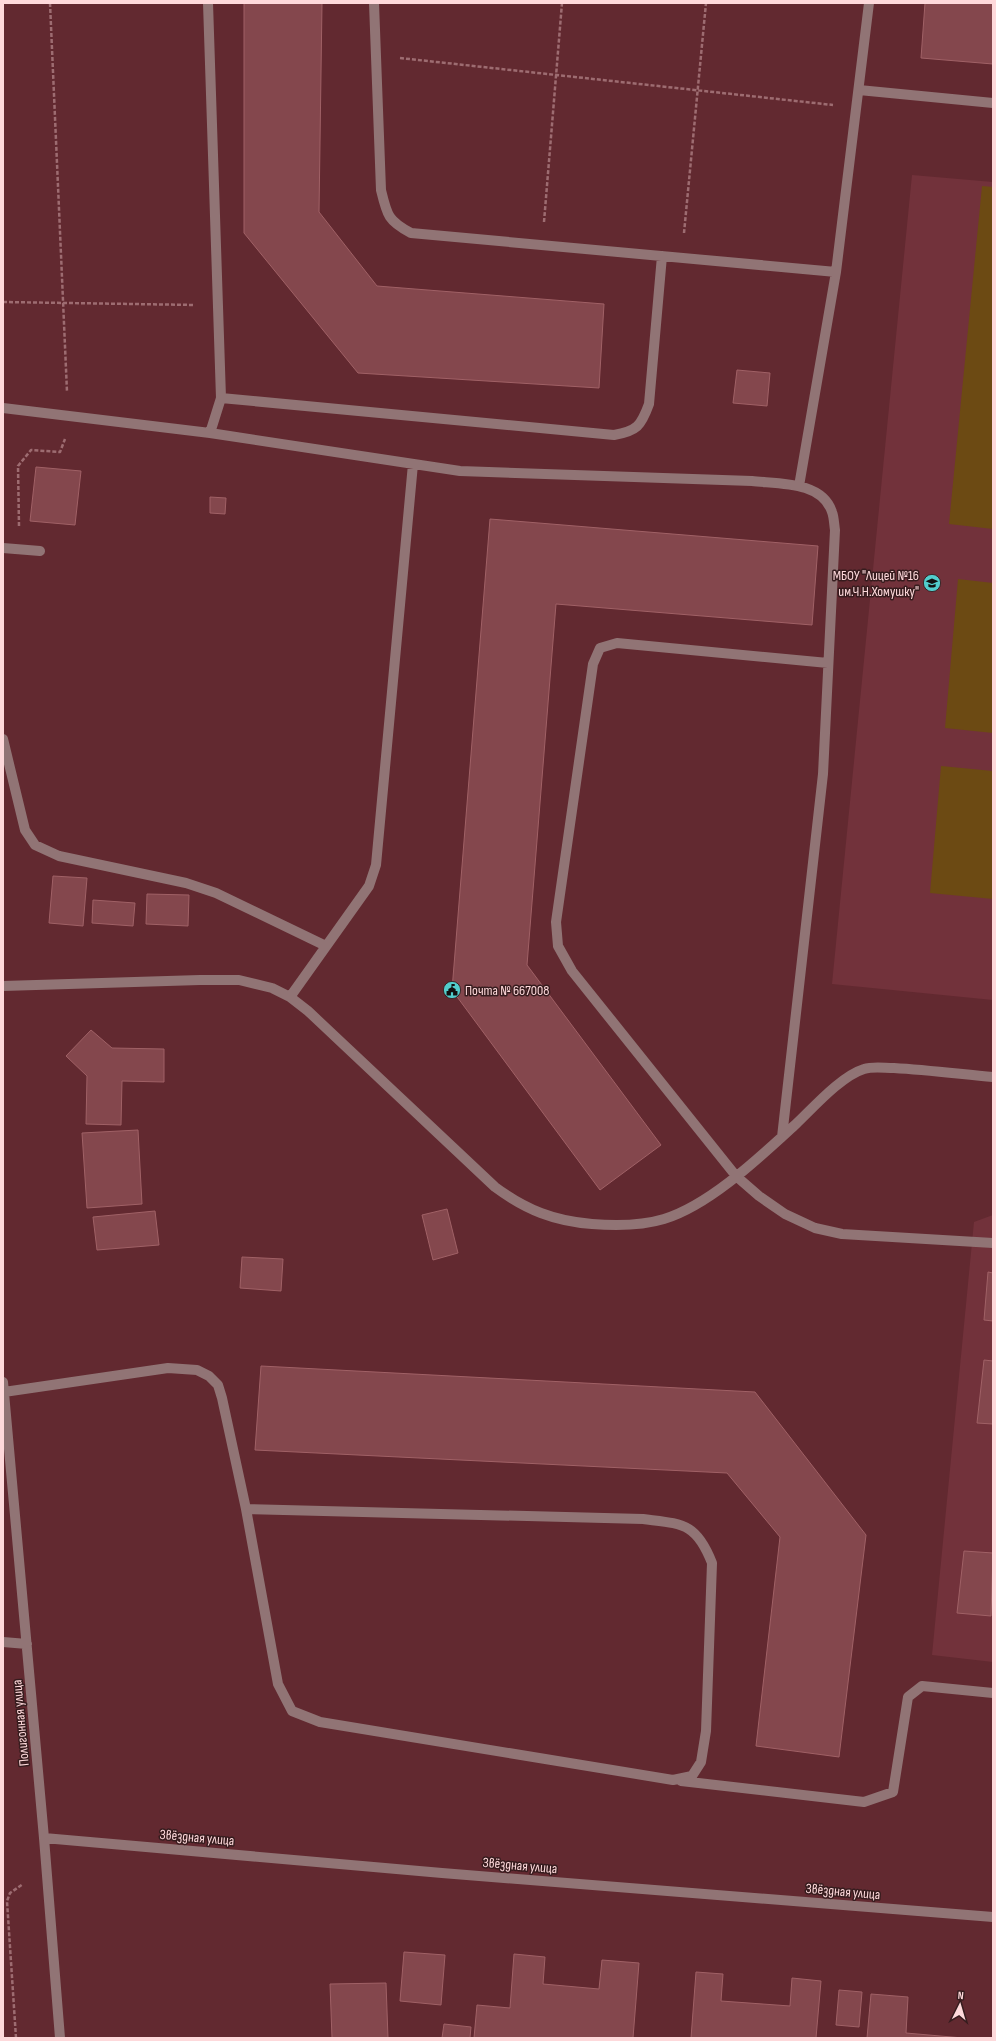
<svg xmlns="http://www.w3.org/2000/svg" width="996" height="2041" font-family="'Sofia Sans Condensed',sans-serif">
	<rect width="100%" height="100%" fill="#622930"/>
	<path fill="#72323b" d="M912,175L993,182V1000L832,984Z
		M993,1215V1662L932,1655L974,1222Z"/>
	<path fill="#6c4a13" d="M982,186L993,187V529L949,524Z
		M958,579L993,583V733L945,728Z
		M941,766L993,771V899L930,893Z"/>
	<path fill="#84474d" stroke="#a06166" d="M244,3H322L319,212L377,286L604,304L599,388L358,373L244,233Z
		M925,3H993V64L921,58Z
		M737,370L770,373L767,406L733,403Z
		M36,467L81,471L75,525L30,521Z
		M210,497L226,498L225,514L210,513Z
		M490,519L818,546L812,625L556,604L527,965L661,1145L600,1190L452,990Z
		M53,876L87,878L83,926L49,923Z
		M147,894L189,895L188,926L146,924Z
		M93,900L135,903L133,926L92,923Z
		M91,1030L112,1048L164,1049V1082L122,1081L121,1125L86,1124L87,1076L66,1056Z
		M138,1130L142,1204L87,1208L82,1133Z
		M447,1209L458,1253L433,1260L422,1215Z
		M155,1211L159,1245L97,1250L93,1217Z
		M242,1257L283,1259L281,1291L240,1288Z
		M988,1272L993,1273V1321L984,1320Z
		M984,1360L993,1361V1424L977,1423Z
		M261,1366L755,1392L866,1535L839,1757L756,1746L780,1537L727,1473L255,1450Z
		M964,1551L993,1553L991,1616L957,1613Z
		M404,1952L445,1955L441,2005L400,2001Z
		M514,1954L545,1957L543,1984L599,1989L602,1960L639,1963L633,2038H474L477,2005L510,2008Z
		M696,1972L723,1974L721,2001L790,2006L792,1978L821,1981L816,2038H691Z
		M386,1983L388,2038H332L330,1984Z
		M839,1990L862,1992L859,2027L836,2025Z
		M871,1994L908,1997L906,2033L963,2038H867Z
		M444,2024L471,2027L470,2038H442Z"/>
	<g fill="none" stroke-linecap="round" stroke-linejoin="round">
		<path stroke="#9d6c71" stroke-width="2.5" stroke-dasharray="4 2" stroke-linecap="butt" d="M50,3L67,392
			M400,58L833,105
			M544,222L562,3
			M684,233L706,3
			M3,302L195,305
			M19,526L18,466L31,450L60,452L65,439
			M16,2038L7,1901L10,1893L23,1884"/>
		<path stroke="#917475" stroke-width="10" d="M208,3L221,398L210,433
			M374,3L381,190C387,215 388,221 411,233L836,272L799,486
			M859,90L993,103
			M836,272L869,3
			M221,398L614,435C637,431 641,426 649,404L662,256
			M3,408L210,433L460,471L752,481C778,484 822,481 832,512C834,517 834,524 835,530L823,774L782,1137
			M3,548L40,551
			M828,663L617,643L600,648L593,664L556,922L558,946L572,971L736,1176L759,1196L785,1214L815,1228L842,1234L993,1243
			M3,739L25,830L35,845L59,856L186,883L216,893L326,946
			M3,986L200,980H239L272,988L290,997L308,1011L495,1187C526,1210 554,1221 592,1224C617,1226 641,1226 664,1219C710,1205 761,1156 796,1124C813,1108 841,1076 864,1069C873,1066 884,1068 894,1068C927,1070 960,1074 993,1077
			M290,997L369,886L376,865L413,464
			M3,1382L44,1838L60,2038
			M4,1392L168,1368L197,1370L209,1376L218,1385L222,1398L246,1509L278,1684L292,1711L320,1722L673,1780L692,1776L701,1762L706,1731L712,1563C696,1522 682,1524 643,1519L246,1509
			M3,1642L27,1644
			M681,1781L864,1802L893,1792L908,1697L922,1686L993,1693
			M44,1838L442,1873L993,1917"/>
	</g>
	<defs>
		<symbol id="school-disc" viewBox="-11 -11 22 22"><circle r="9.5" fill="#52cdcc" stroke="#361c1e"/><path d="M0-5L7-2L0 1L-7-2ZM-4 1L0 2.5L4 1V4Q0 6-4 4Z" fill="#111"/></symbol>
		<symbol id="civic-disc" viewBox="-11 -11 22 22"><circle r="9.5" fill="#52cdcc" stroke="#361c1e"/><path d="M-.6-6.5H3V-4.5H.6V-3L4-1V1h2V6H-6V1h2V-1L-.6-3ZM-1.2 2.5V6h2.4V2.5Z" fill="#111"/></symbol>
	</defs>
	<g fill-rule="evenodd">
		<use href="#school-disc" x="922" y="573" width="20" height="20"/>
		<use href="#civic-disc" x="442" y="980" width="20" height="20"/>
	</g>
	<g text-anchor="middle" stroke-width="3" stroke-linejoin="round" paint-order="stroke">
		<g font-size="14" fill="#fed9db" stroke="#361c1e" text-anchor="end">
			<text x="919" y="580">МБОУ "Лицей №16<tspan x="919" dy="16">им.Ч.Н.Хомушку"</tspan></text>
			<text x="465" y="995" text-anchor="start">Почта № 667008</text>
		</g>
		<g font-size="14" fill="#fed9db" stroke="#361c1e">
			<text transform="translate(20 1723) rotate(-95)" y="5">Полигонная улица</text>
			<text transform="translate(197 1837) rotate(5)" y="5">Звёздная улица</text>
			<text transform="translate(520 1865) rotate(5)" y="5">Звёздная улица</text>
			<text transform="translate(843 1891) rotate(5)" y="5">Звёздная улица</text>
		</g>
	</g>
	<rect width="996" height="2041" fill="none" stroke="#fed9db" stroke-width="8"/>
	<g transform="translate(960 2005) rotate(5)" stroke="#361c1e" stroke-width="3" paint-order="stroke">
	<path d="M0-3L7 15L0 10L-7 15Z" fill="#fed9db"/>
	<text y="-6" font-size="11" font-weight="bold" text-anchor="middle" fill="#fed9db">N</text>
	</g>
</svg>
